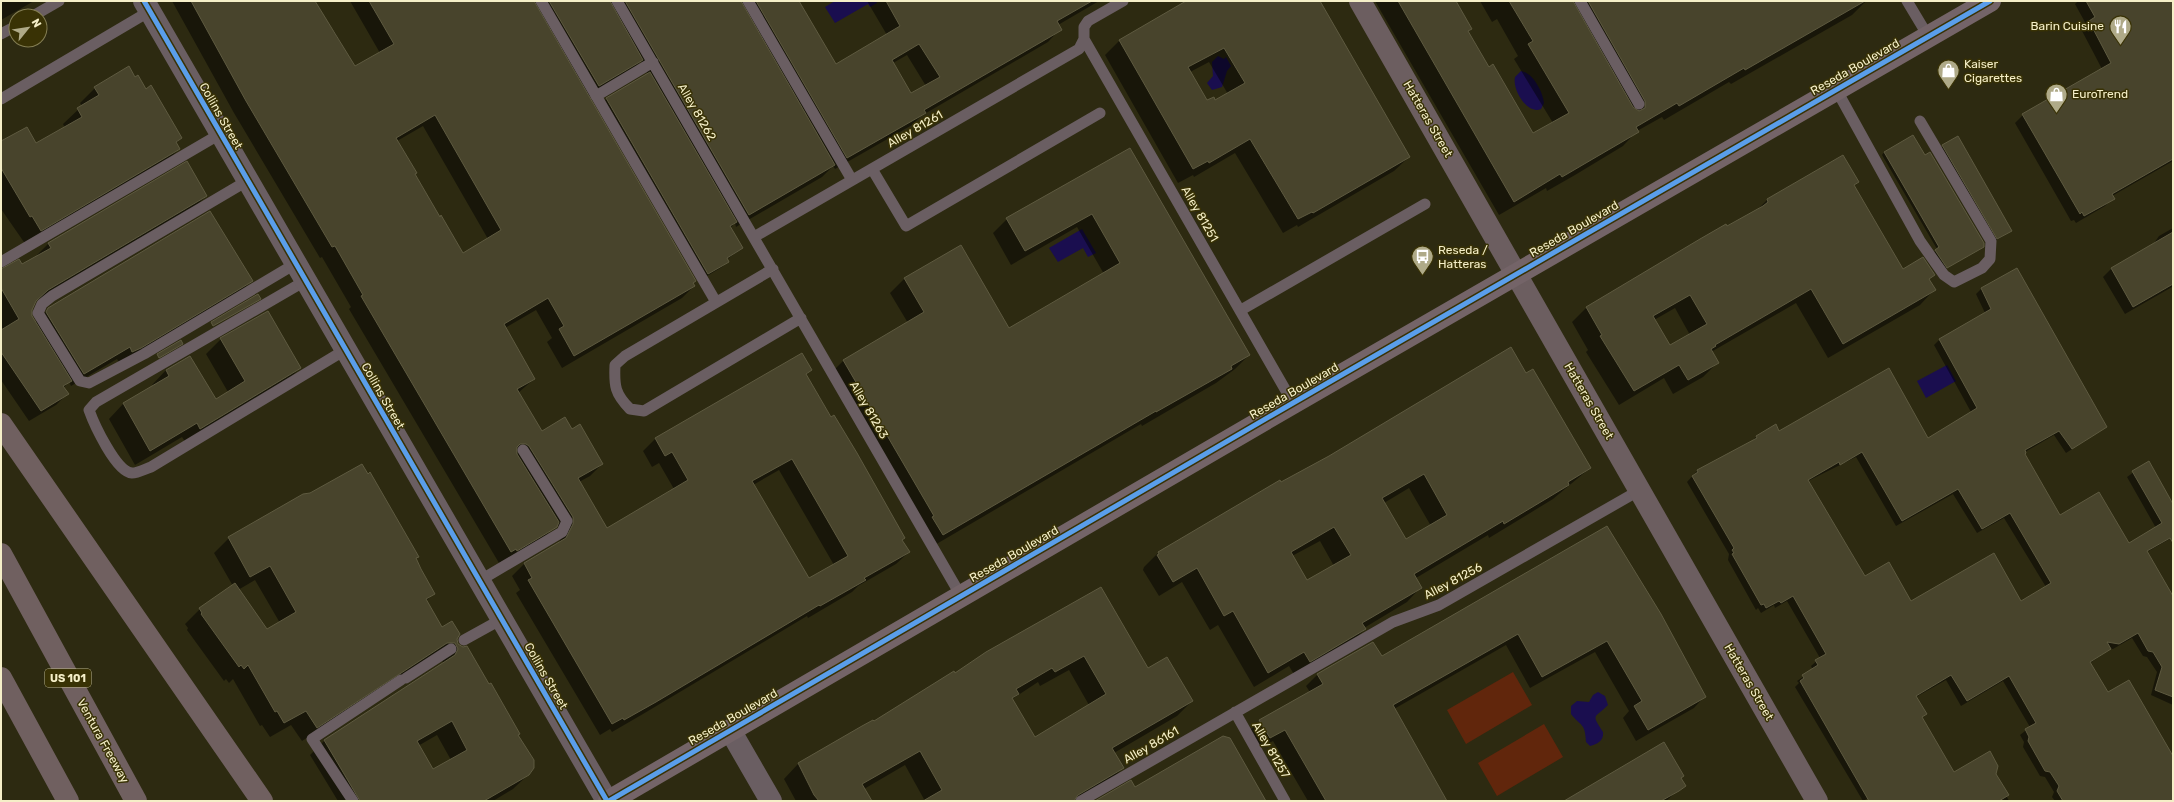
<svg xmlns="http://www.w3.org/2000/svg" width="2174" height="802" font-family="Rubik,sans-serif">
	<rect width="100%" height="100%" fill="#2d2a11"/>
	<path fill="#61260c" d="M1513,672L1532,705L1466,744L1447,710Z
		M1544,724L1563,757L1497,796L1478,763Z"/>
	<path fill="#1a0e4f" d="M835,1H876L877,3L870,7L868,4L835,23L825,7Z
		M1218,56L1224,59L1226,57L1231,66L1227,71L1222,87L1212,90L1207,83L1213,76L1212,62Z
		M1521,71C1533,73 1543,92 1544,103L1541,109C1527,115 1512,89 1515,77Z
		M1082,229L1096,253L1088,257L1083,248L1058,262L1049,248Z
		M1947,365L1956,381L1926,398L1917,381Z
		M1598,692L1605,696L1608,705C1594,719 1591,713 1603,732C1604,740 1598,744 1590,746L1586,742C1585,722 1581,727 1571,714V706L1577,701L1589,702L1593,695Z"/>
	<path fill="#0007" fill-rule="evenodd" d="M1,1H34L1,20Z
		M172,1H314L332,32L334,31L355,67L380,53L350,1H798L835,65L887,35L867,1H1099L1058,25L1060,29L1048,42L921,116L912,125L835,169L833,166L822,177L736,227L735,223L730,228L742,248L726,260L728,262L722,267L702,279L601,104L606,99L648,74L641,61L630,72L588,97L694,286L682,298L562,368L547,342L552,338L536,310L505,328L534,379L518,393L541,432L571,430L602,464L590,476L579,482L607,529L674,489L659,463L652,467L643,451L655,439L802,354L811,370L806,375L904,538L902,541L909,552L896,564L858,586L852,592L808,618L807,616L643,714L612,732L610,729L600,735L516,593L520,590L512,576L524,564L558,544L562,537L561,530L557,523L543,539L499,563L349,309L351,307L322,257L320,258L234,113ZM907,55L926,86L911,95L893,63ZM423,126L488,239L463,254L439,218L397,141ZM779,470L834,565L808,580L753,485Z
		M1188,1H1319L1409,157L1394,171L1298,227L1297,225L1283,233L1235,153L1194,177L1193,175L1178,183L1105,55L1119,41ZM1209,62L1228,94L1215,101H1207L1190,72Z
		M1375,1H1455L1471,28L1468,32L1489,68L1533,134L1553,123L1514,59L1518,56L1497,19L1492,22L1480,1H1866L1852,15L1731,84L1729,82L1664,120L1662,117L1637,131L1623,146L1575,175L1547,191L1546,188L1499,215Z
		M2078,1H2173V161L2112,196L2113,198L2105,206L2076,223L2074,220L2071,221L2015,123L2023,115L2102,69L2081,29L2086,24L2075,4Z
		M129,68L181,138L176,143L179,149L164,164L26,245L1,209V142L36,145L65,128L63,124L82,106L80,103L95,88Z
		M1943,146L2008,233L1995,241L1941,148Z
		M1129,149L1249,355L1235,369L1216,383L1142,426L1141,424L928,549L829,375L843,361L908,323L890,293L905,278L1009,329L1104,274L1077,227L1011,265L993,233L1007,219Z
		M1884,152L1980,249L1945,269L1933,253L1937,249L1882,155Z
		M1843,156L1857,182L1854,186L1902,270L1934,275L1928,280L1934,290L1920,305L1828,358L1796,303L1711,352L1718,362L1703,377L1673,394L1664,378L1619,405L1586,352L1588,350L1572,322L1586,308L1700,240L1757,210L1767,200ZM1675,308L1690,335L1670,347L1654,320Z
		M187,163L206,196L195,207L36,301L30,310L31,317L35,323L48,309L252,281L239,293L120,364L117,359L71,386L69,382L63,388L67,394L56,405L29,421L1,380V270L22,265L38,256L37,255L48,244Z
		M2173,228V289L2172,287L2125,314L2103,277L2111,269L2152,246L2159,236Z
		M2016,269L2106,427L2066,453L2054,435L2025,452L2024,454L2060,517L2128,544L2156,528L2127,477L2148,462L2173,506V537L2147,552L2173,598V705L2151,695L2157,672L2147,657L2143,656L2132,638L2113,649H2110L2090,663L2108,693L2173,758V801H2055L2052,797L2054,792L2045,777L2040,776L2023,747L2024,742L2020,735L2030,727L2003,681L1961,706L1946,680L1916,697L1925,714L1921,718L1954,773L1995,774L2009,801H1887L1890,786L1863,801L1795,687L1799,683L1797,681L1813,670L1811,666L1820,658L1787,601L1775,608L1774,605L1761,613L1758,608L1756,610L1728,560L1729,554L1687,482L1697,471L1751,442L1756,437L1779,432L1928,439L1971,412L1934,345L1939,340L1985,313L1976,294L1981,289ZM1856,457L1896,526L1953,494L1977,533L2004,518L2046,587L2021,602H1911L1864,577L1808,481Z
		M221,339L300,368L285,383L186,443L182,437L135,465L109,419L123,404L153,387L152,385L166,370L215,400L228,392L206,354Z
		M1526,374L1590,468L1553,499L1489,538L1488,535L1416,578L1421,587L1407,602L1364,628L1365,629L1350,644L1295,676L1289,666L1254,687L1218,625L1210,630L1182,582L1159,596L1143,570L1144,567L1159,552L1281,484ZM1409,488L1431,526L1406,540L1384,503ZM1320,541L1334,566L1307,581L1292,556Z
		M1606,527L1705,696L1694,708L1636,741L1623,718L1629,711L1595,652L1530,688L1506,645L1394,709L1447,801H1308L1273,741L1258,749L1248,732L1260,721L1310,692L1306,686L1317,675L1381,658Z
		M229,538L417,557L415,559L434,593L426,601L442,628L456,639L457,644L517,735L529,774L513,789L493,801H338L310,755L324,741L443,663L442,659L432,657L302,741L291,725L270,737L262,725L260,726L233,679L229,683L226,679L224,681L187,630L188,628L185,624L200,609L233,586L214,553ZM255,580L280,623L267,631L238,590ZM437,735L451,760L433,771L418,746Z
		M1101,588L1148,669L1192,701L1177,716L1114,753L1123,768L1108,783L1076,801H925L905,765L864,789L871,801H796L784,779L798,764L862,727L874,723ZM1069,670L1089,705L1034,738L1012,699L1038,682L1040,686Z
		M1664,743L1684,785L1666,801H1564Z"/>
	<path fill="#48442c" stroke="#5e5a40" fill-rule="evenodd" d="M191,1H315L355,66L394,44L369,1H534L696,281L693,283L695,286L574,356L559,329L564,326L548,298L504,324L535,379L517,389L542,431L565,417L572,429L580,424L603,464L578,478L607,528L688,480L672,452L665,456L655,438L802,353L812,370L806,374L831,417L834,415L857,453L905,538L902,540L910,552L864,578L866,580L820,606L819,605L656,702L624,720L623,718L612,724L528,580L532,578L524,563L566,538L573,524V517L529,446L526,444H520L517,447V454L559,522L557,527L517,551L516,549L511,552L361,296L363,295L335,246L332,247L246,101ZM435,115L501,230L463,253L441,215L440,217L415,174L417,173L396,138ZM792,459L848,556L809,578L752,481Z
		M549,1H610L643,60L599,86Z
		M625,1H741L835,165L749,215Z
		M756,1H799L836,64L900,26L886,1H1092L1057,21L1062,30L924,110L926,113L847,158ZM919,44L940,77L911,93L892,60Z
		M1186,1H1320L1410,157L1313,213L1312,212L1298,219L1250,139L1209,163L1208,161L1193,169L1119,40ZM1224,48L1245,83L1215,100L1214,97L1207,100L1188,67Z
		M1398,1H1456L1472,29L1468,31L1489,67L1493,64L1533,133L1569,113L1528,44L1533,41L1509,1H1573L1633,107L1639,111L1645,108V101L1588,1H1865L1745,70L1744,68L1679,106L1677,103L1636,127L1639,132L1591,160L1562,177L1560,174L1514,202Z
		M2086,1H2173V159L2112,194L2115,199L2084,216L2082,212L2080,214L2022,114L2111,63L2089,21L2095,17Z
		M129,66L135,77L138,75L146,89L151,85L182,138L176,142L180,149L41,231L32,216L30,217L1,168V141L27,127L36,143L82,117L77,108L99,95L94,87Z
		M650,72L737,222L730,226L743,248L727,258L729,262L708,274L606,98Z
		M1913,135L1925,155L1930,152L1984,243V247L1947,268L1935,250L1939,247L1884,152Z
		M1958,136L2012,231L1997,239L1942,145Z
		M1130,148L1250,355L1231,366L1232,369L1156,412V411L943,535L932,517L934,516L843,360L924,312L904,278L961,245L1009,328L1120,263L1092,214L1025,251L1006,218Z
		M1843,155L1859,182L1854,185L1903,269L1923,257L1935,275L1929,279L1936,290L1843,344L1811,289L1715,345L1716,346L1711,349L1719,363L1688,380L1679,365L1634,391L1600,336L1602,335L1586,307L1700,239L1726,224L1727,226L1763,206L1768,202L1767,199ZM1690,295L1707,324L1670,345L1653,316Z
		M187,161L207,196L48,290L36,301L32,310V316L72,381L63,386L69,394L41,411L1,352V330L19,319L1,288V269L19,259L22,264L51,248L48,243Z
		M210,211L253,281L141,348L132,352L130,347L84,374L46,312L48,308Z
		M2173,232V284L2133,307L2111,268Z
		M2017,268L2107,427L2072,449L2059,431L2025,450L2026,453L2025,454L2060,515L2099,492L2129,543L2162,523L2132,471L2149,461L2173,504V543L2170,538L2147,551L2173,596V697L2155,690L2162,667L2153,652L2148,651L2138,633L2119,644L2107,642L2111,649L2090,662L2108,692L2129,680L2173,756V801H2063L2057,791L2059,786L2050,772L2045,771L2028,741L2029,737L2025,729L2036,723L2009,676L1967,701L1951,675L1916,696L1927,714L1922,717L1954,772L1990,751L1998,766L1996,774L2009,795L1999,801H1869L1800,681L1804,678L1802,675L1818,665L1815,660L1826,654L1793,596L1781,603L1779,601L1766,608L1764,604L1761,605L1732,554L1734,553L1732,550L1734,548L1692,476L1698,472L1697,470L1757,438L1756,436L1776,424L1779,431L1889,368L1928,438L1977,408L1939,339L1991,309L1981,288ZM1862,452L1902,521L1958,489L1982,529L2010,513L2051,583L2021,601L1994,553L1911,601L1889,562L1865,576L1808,480L1839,462L1840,465Z
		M258,294L261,299L213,326L211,322Z
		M268,311L301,368L200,429L197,423L150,451L123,403L169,376L166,370L190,356L216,399L245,381L220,338Z
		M181,340L183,344L159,358L157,354Z
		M1511,347L1526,373L1533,369L1591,468L1568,482L1569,485L1504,524L1503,521L1414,574L1422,588L1362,623L1366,629L1310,662L1304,652L1268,673L1233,611L1224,616L1197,568L1173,582L1157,555L1159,554L1158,552L1280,480L1281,482L1329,456ZM1424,474L1447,515L1406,539L1382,498ZM1334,527L1351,555L1307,580L1291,552Z
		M362,464L368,474L370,472L419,557L416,558L421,569L435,594L426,599L442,627L452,621L460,634L457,639L458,644L463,647L467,646L489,684L491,683L520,734L518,735L534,760V768L529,775L484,801H360L324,740L455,655L458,649L455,643H447L317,728L306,711L284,723L277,711L275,712L248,665L244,669L241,665L239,667L201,614L202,613L199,608L235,583L267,629L296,612L270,566L250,577L228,537L303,494L310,493ZM452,721L467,750L433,769L417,741Z
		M1607,526L1661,614L1706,697L1648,730L1634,706L1642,701L1607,641L1542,677L1518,634L1393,705L1447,801H1326L1285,730L1270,738L1259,720L1323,684L1317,674L1373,642L1382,656Z
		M1101,587L1148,668L1167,657L1193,701L1112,748L1124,768L1078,795L1074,801H923L942,790L920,751L862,784L872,801H819L814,795L798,763L862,726L873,720L874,721L954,671L955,673L986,652ZM1084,656L1106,694L1035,737L1012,698L1019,694L1016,689L1052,668L1055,672Z
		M1223,736L1230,738L1266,801H1095L1131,780L1135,787Z
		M1664,742L1684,776L1681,778L1686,786L1679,791L1661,801H1564Z"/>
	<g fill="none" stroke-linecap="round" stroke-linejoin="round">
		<path stroke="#6a5e62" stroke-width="11" d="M541,1L716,302
			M617,1L961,596
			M748,1L852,180
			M1123,1L1088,21L1084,27V39L1293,403
			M1580,1L1639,104
			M1907,1L1928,36
			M33,16L59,1
			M1,34L16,26
			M1836,89L1920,241L1944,275L1954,282L1982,268L1990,259L1991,241L1920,121
			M596,96L653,62
			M1,99L150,11
			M872,169L906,226L1100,113
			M247,181L52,296L42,304L38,313L80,381L89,383L144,354L295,264
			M754,237L1079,49L1084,39
			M1,262L220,134
			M773,269L625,356L615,365C614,386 615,394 630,409L644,411L801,318
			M305,281L96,402L89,410C94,424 116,472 132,473C138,473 145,469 151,467L345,350
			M1241,310L1425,204
			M479,581L562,532L567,521L523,450
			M464,640L502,619
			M406,678L451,649
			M1235,712L1285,801
			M353,801L312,739L401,680
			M1081,801L1393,622L1439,605L1640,490"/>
		<path stroke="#6a5e62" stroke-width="22" d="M144,1L607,801
			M730,730L771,801"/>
		<path stroke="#6c5e60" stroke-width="22" d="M1360,1L1817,801"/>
		<path stroke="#746468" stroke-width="22" d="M609,801L1293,403L1990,1"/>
		<path stroke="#706060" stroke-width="22" d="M1,424L262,801
			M1,554L136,801
			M1,678L68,801"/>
		<defs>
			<path id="cycleway" d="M144,1L607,801
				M609,801L1293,403L1990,1"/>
		</defs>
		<use href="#cycleway" stroke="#393205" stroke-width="8"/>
		<use href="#cycleway" stroke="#5a9eea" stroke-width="5"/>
	</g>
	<defs>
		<symbol id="restaurant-pin" viewBox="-11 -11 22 30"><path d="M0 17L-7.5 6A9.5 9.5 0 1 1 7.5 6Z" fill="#afaa88" stroke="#393205"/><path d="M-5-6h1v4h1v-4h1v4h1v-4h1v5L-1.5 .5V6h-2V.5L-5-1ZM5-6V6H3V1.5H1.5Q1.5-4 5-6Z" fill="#fff"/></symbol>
		<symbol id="shop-pin" viewBox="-11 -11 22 30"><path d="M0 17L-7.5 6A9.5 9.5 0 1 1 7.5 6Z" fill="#afaa88" stroke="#393205"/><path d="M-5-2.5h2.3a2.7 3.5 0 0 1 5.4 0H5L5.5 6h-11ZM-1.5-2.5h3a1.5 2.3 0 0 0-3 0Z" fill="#fff"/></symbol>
		<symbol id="bus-pin" viewBox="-11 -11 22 30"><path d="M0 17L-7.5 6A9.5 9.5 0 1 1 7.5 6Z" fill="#afaa88" stroke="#393205"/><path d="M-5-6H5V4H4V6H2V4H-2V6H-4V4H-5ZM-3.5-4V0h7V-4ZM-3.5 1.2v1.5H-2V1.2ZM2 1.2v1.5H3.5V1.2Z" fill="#fff"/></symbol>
	</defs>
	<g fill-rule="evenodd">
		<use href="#restaurant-pin" x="2108" y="14" width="25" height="34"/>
		<use href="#shop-pin" x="1936" y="58" width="25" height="34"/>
		<use href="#shop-pin" x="2044" y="82" width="25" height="34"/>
		<use href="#bus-pin" x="1410" y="244" width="25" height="34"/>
	</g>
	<g text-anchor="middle" stroke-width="3" stroke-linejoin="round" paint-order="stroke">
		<rect fill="#393205" stroke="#bdb68e" stroke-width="1" x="45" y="669" width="46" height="18" rx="3"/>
		<g font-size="11" font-weight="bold" fill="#f5efc8">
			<text x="68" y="682">US 101</text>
		</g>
		<g font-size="12" fill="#f5efc8" stroke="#393205" text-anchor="start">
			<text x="2104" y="30" text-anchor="end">Barin Cuisine</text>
			<text x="1964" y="68">Kaiser<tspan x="1964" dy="14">Cigarettes</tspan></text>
			<text x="2072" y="98">EuroTrend</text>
			<text x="1438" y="254">Reseda /<tspan x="1438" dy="14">Hatteras</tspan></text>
		</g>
		<g font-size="12" fill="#f5efc8" stroke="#393205">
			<text transform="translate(1855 67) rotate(-30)" y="4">Reseda Boulevard</text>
			<text transform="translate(697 112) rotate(60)" y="4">Alley 81262</text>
			<text transform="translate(221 116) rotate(60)" y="4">Collins Street</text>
			<text transform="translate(1428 119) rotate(60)" y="4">Hatteras Street</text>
			<text transform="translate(915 129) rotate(-30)" y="4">Alley 81261</text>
			<text transform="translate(1200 214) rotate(60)" y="4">Alley 81251</text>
			<text transform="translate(1574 229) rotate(-30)" y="4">Reseda Boulevard</text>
			<text transform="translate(1294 391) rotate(-30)" y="4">Reseda Boulevard</text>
			<text transform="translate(383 396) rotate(60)" y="4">Collins Street</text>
			<text transform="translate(1589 401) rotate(60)" y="4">Hatteras Street</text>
			<text transform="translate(869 410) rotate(60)" y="4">Alley 81263</text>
			<text transform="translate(1014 554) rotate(-30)" y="4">Reseda Boulevard</text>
			<text transform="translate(1453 581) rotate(-28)" y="4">Alley 81256</text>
			<text transform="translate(546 676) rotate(60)" y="4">Collins Street</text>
			<text transform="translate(1749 682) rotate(60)" y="4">Hatteras Street</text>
			<text transform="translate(733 717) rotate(-30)" y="4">Reseda Boulevard</text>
			<text transform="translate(103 741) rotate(61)" y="4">Ventura Freeway</text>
			<text transform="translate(1151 745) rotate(-30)" y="4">Alley 86161</text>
			<text transform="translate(1271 750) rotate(60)" y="4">Alley 81257</text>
		</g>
	</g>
	<rect width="2174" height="802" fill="none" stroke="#f5efc8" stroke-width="4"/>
	<g transform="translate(28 28) rotate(60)"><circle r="19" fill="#393205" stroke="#847e53"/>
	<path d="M0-3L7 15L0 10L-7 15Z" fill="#afaa88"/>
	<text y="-6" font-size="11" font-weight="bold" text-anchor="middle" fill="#f5efc8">N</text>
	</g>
</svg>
